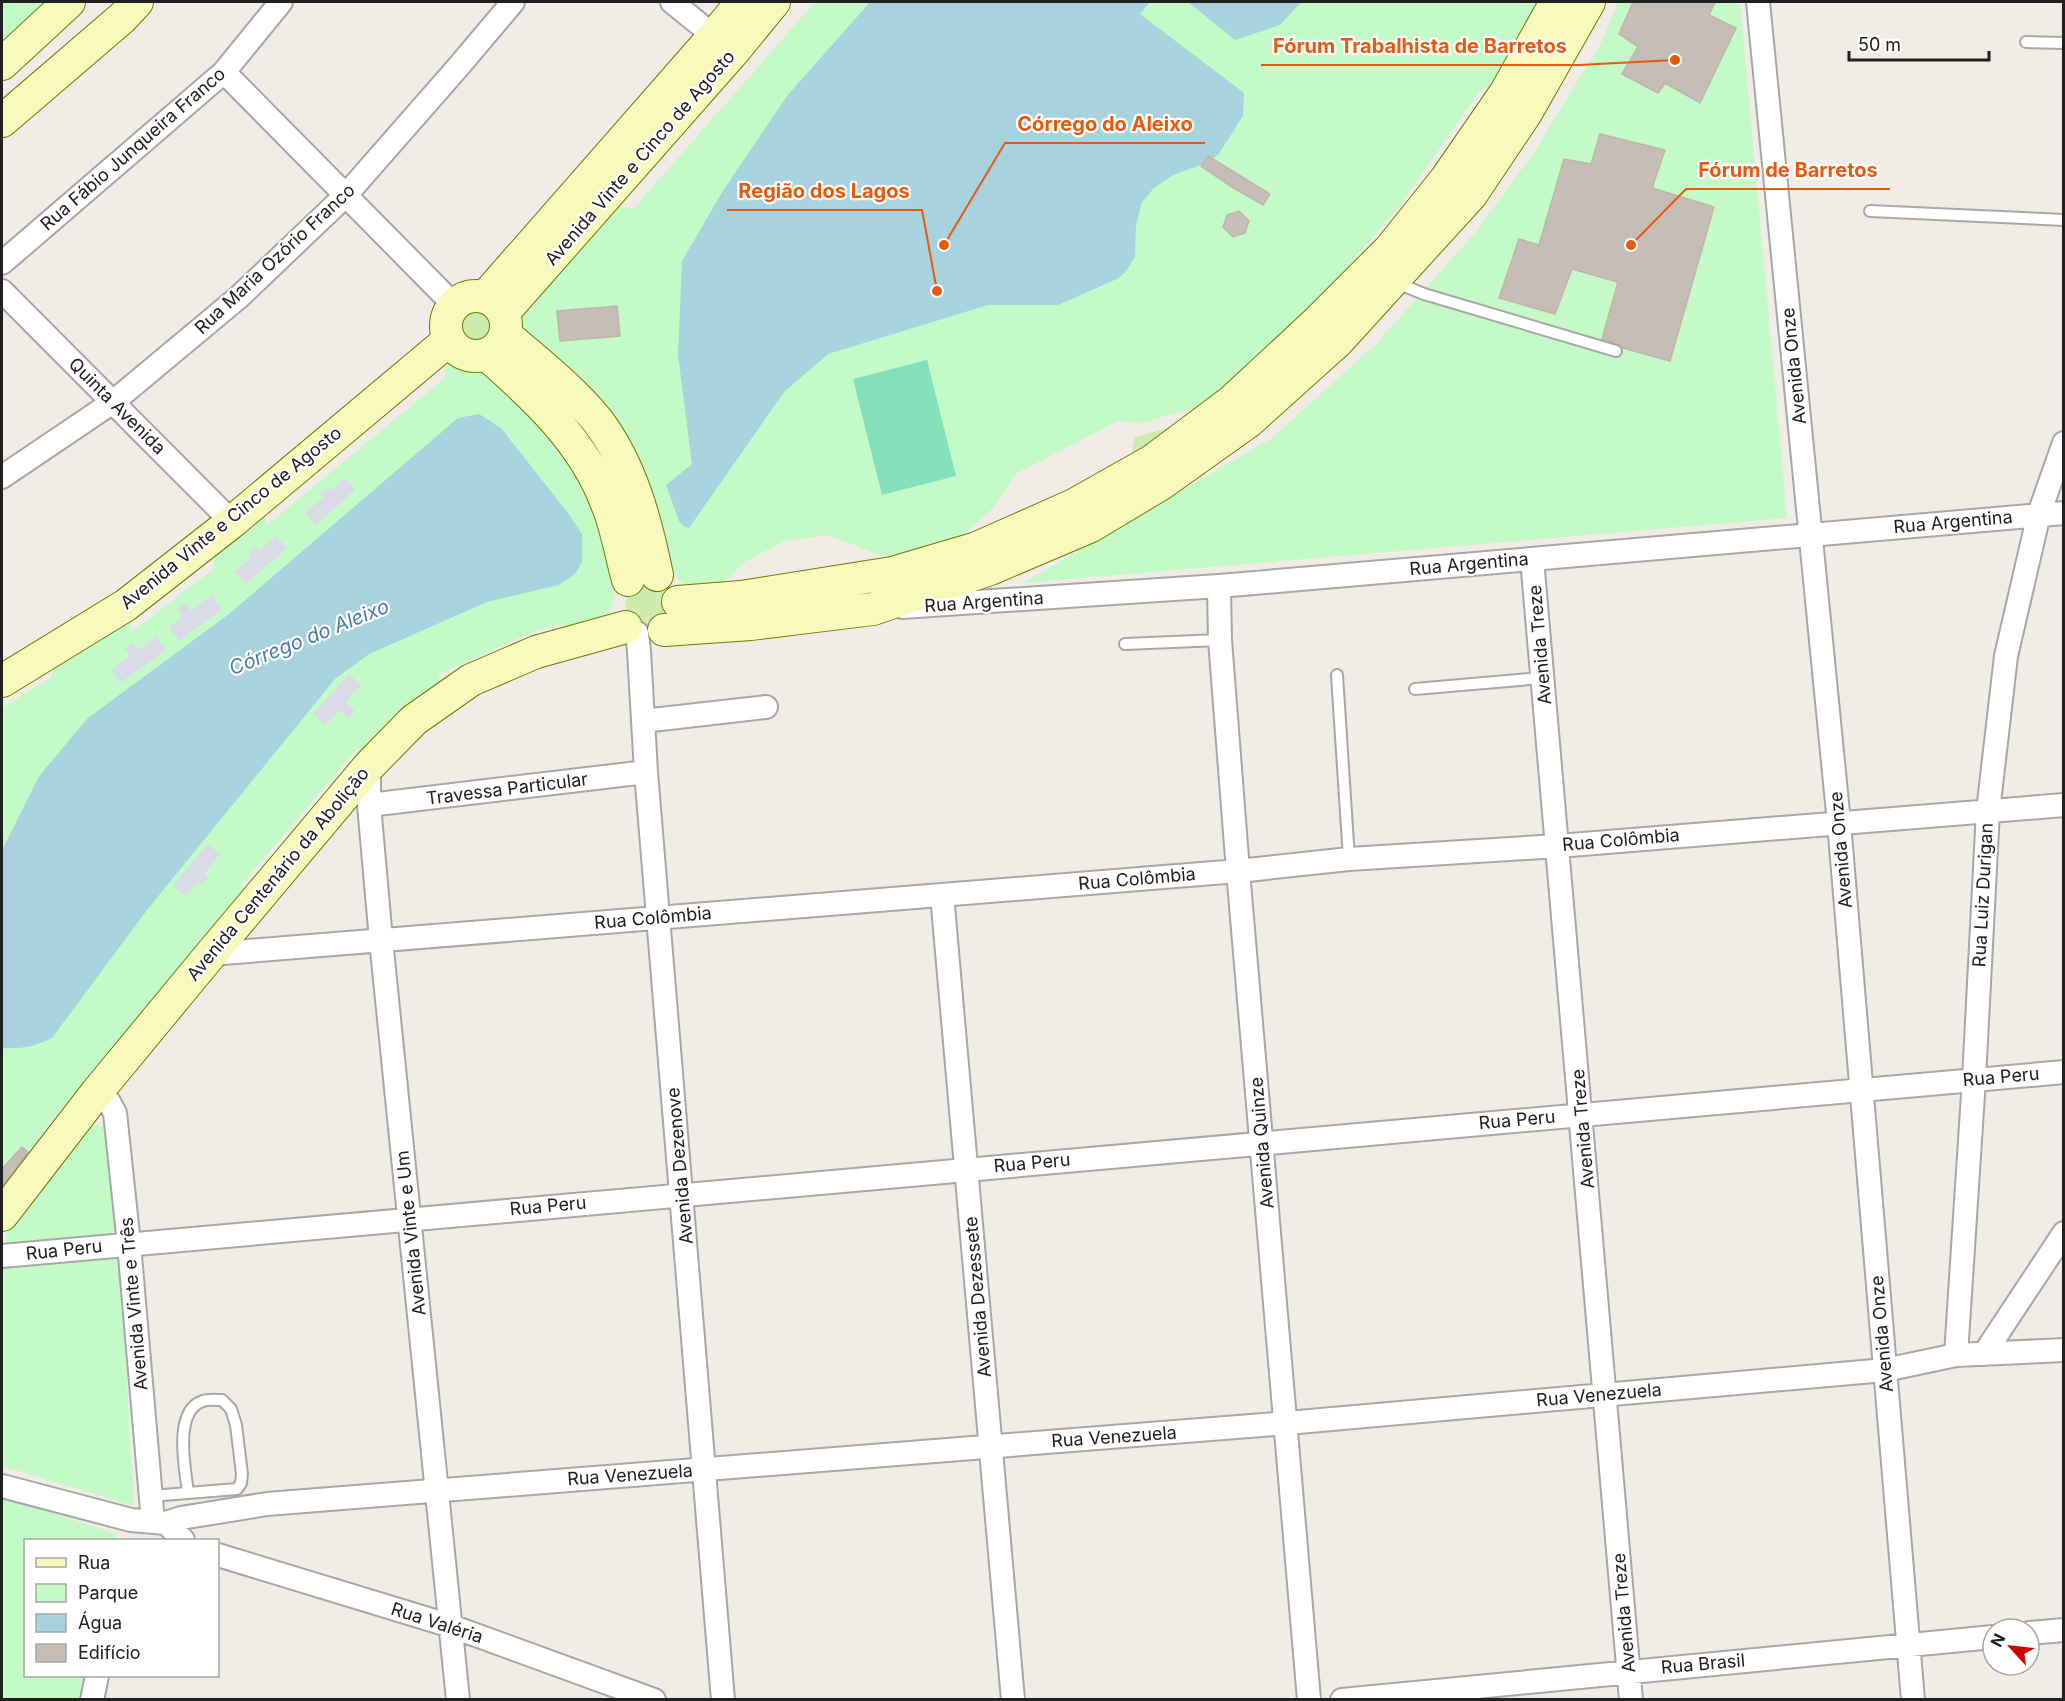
<svg xmlns="http://www.w3.org/2000/svg" width="2065" height="1701" font-family="Inter,sans-serif">
	<rect width="100%" height="100%" fill="#f1ede6"/>
	<path fill="#ccebac" d="M471,303L486,305L498,330L489,343L475,347L461,340L455,327L459,312Z
		M1186,423L1130,460L1135,437Z
		M626 604a22 22 0 1 1 44 0a22 22 0 1 1-44 0Z"/>
	<path fill="#c4fac8" d="M2,2H54L2,49Z
		M815,2H1546L1499,83L1480,90L1402,203L1335,281L1328,302L1212,403L1137,424L1120,420L1015,474L992,509L970,529L940,551L905,559L883,556L827,535L785,541L746,561L718,588L698,590L679,581L667,564L655,522L521,328L520,321L522,314L614,207L634,208Z
		M1618,2H1740L1787,518L1023,583L1272,438L1376,344L1475,233L1535,151L1602,41Z
		M451,354L463,362L482,368L534,413L577,465L601,517L618,585L609,614L611,626L566,638L562,624L538,630L439,674L440,694L361,767L357,749L242,884L246,900L198,958L193,950L39,1137L36,1160L2,1205V707L51,678L56,660L132,616L130,633L215,568L212,550L262,507L267,525L445,378L447,358Z
		M96,1125L107,1127L117,1231L107,1237L8,1243L5,1237L16,1214L83,1131Z
		M120,1256L134,1506L2,1466V1265Z
		M2,1497L117,1534L116,1540H26V1676H91L87,1699H2Z"/>
	<path fill="#84e0bb" d="M927,360L956,476L882,495L853,379Z"/>
	<path fill="#dbdbe7" d="M345,478L355,490L316,525L305,513L324,497L320,493L324,490L327,487L331,491Z
		M276,536L287,548L246,584L235,572L252,557L248,552L254,546L259,551Z
		M212,595L222,609L179,641L169,627L182,617L177,609L185,603L191,611Z
		M156,637L166,650L120,683L111,670L130,656L125,648L132,643L138,650Z
		M349,674L361,685L346,702L355,710L348,718L339,710L325,725L313,714Z
		M207,844L220,854L204,874L208,878L206,881L203,884L199,881L186,896L173,886Z"/>
	<path fill="#a7d2de" d="M870,2H1150L1140,14L1244,93L1243,116L1218,155L1203,164L1173,175L1154,188L1142,202L1136,225L1135,256L1127,270L1119,278L1058,305H988L828,354L784,392L689,528L683,526L679,521L666,485L692,464L678,355L682,261L724,189L787,96Z
		M1188,2H1301L1280,25L1235,40Z
		M479,414L501,428L568,513L582,534V562L575,574L559,585L487,602L369,654L335,679L147,910L52,1038C34,1047 21,1049 2,1048V850L39,776L88,718L229,614L458,418Z"/>
	<path fill="#c5bdb6" stroke="#c3b4a9" stroke-width="1.5" d="M1633,2H1715L1709,15L1736,28L1700,103L1665,83L1658,93L1622,74L1638,47L1619,34Z
		M1600,134L1665,150L1652,188L1714,207L1670,361L1623,348L1618,344L1602,339L1618,282L1572,269L1555,314L1499,298L1519,239L1539,245L1564,159L1591,164Z
		M1208,156L1270,194L1263,205L1232,187L1201,166Z
		M1239,211L1249,221L1245,233L1233,237L1223,227L1227,215Z
		M617,306L620,336L560,341L557,311Z
		M22,1147L28,1152L2,1186V1169Z"/>
	<g fill="none" stroke-linecap="round" stroke-linejoin="round">
		<defs>
			<path id="lane" d="M2026,42L2064,43
				M1870,211L2064,220
				M1397,283L1424,294L1616,351
				M1125,644L1220,640
				M1337,675L1349,859
				M1415,689L1542,678
				M151,1496L237,1489L241,1483L242,1474L236,1425L231,1409L222,1400C216,1400 208,1399 203,1401C173,1410 185,1469 188,1492"/>
			<path id="street" d="M672,2L725,45
				M1758,2L1839,823L1913,1700
				M224,72L454,305
				M2,263L224,72L281,2
				M2,291L232,522
				M2,477L113,402L239,297L346,195L459,66L513,2
				M1532,559L1631,1700
				M1219,586L1220,640L1238,871L1309,1700
				M902,607L1219,586L2064,513
				M637,633L639,651L646,772L723,1700
				M643,721L766,707
				M369,766V805L381,940L458,1700
				M369,805L646,772
				M942,895L1013,1700
				M211,954L1238,871L1349,859L1558,846L2064,805
				M97,1092L109,1102L115,1113L129,1244L153,1522
				M2,1256L2064,1072
				M1984,1354L2064,1233
				M1956,1355L1974,1079L1988,811L2006,656L2039,514L2064,443
				M2,1486L131,1520L166,1523L183,1540
				M166,1523L181,1518L267,1504L1287,1423L1885,1370L1956,1355L2064,1350
				M218,1555L451,1626L654,1700
				M2029,1633L2064,1630
				M92,1700L97,1676
				M1342,1700L1993,1637"/>
			<path id="secondary" d="M2,64L69,2
				M2,121L122,18L137,2
				M446 326a30 30 0 1 1 60 0a30 30 0 1 1-60 0Z
				M486,296L714,36L742,2
				M504,312L733,52L774,2
				M506,335C537,362 571,388 597,420C631,464 646,521 657,575
				M487,355C535,397 584,442 607,504C617,528 621,555 628,580
				M678,602L741,597L892,573L977,548L1074,505L1152,461L1232,401L1316,323L1390,249L1446,179L1506,92L1556,2
				M664,630L751,624L873,609L990,569L1091,526L1161,484L1248,422L1338,341L1471,195L1526,113L1589,2
				M2,681L126,605L232,522L449,340
				M2,1215L97,1092L211,954L369,766L414,720L471,680L536,652L626,627"/>
		</defs>
		<use href="#lane" stroke="#a7a7a7" stroke-width="14"/>
		<use href="#street" stroke="#a7a7a7" stroke-width="26"/>
		<use href="#secondary" stroke="#6f7a04" stroke-width="34"/>
		<use href="#lane" stroke="#fff" stroke-width="10"/>
		<use href="#street" stroke="#fff" stroke-width="22"/>
		<use href="#secondary" stroke="#f8fabb" stroke-width="32"/>
	</g>
	<g text-anchor="middle" stroke-width="4.5" stroke-linejoin="round" paint-order="stroke">
		<g font-size="18" fill="#202020" stroke="#fff">
			<text transform="translate(133 149) rotate(-41)" y="6">Rua Fábio Junqueira Franco</text>
			<text transform="translate(640 158) rotate(-49)" y="6">Avenida Vinte e Cinco de Agosto</text>
			<text transform="translate(275 259) rotate(-43)" y="6">Rua Maria Ozório Franco</text>
			<text transform="translate(1794 366) rotate(-96)" y="6">Avenida Onze</text>
			<text transform="translate(117 406) rotate(45)" y="6">Quinta Avenida</text>
			<text transform="translate(231 518) rotate(-39)" y="6">Avenida Vinte e Cinco de Agosto</text>
			<text transform="translate(1953 522) rotate(-5)" y="6">Rua Argentina</text>
			<text transform="translate(1469 564) rotate(-5)" y="6">Rua Argentina</text>
			<text transform="translate(984 602) rotate(-4)" y="6">Rua Argentina</text>
			<text transform="translate(1540 645) rotate(-95)" y="6">Avenida Treze</text>
			<text transform="translate(507 789) rotate(-7)" y="6">Travessa Particular</text>
			<text transform="translate(1621 840) rotate(-5)" y="6">Rua Colômbia</text>
			<text transform="translate(1841 850) rotate(-95)" y="6">Avenida Onze</text>
			<text transform="translate(278 874) rotate(-50)" y="6">Avenida Centenário da Abolição</text>
			<text transform="translate(1137 879) rotate(-5)" y="6">Rua Colômbia</text>
			<text transform="translate(1983 895) rotate(-87)" y="6">Rua Luiz Durigan</text>
			<text transform="translate(653 918) rotate(-5)" y="6">Rua Colômbia</text>
			<text transform="translate(2001 1077) rotate(-5)" y="6">Rua Peru</text>
			<text transform="translate(1517 1120) rotate(-5)" y="6">Rua Peru</text>
			<text transform="translate(1583 1129) rotate(-95)" y="6">Avenida Treze</text>
			<text transform="translate(1262 1143) rotate(-95)" y="6">Avenida Quinze</text>
			<text transform="translate(1032 1163) rotate(-5)" y="6">Rua Peru</text>
			<text transform="translate(680 1166) rotate(-95)" y="6">Avenida Dezenove</text>
			<text transform="translate(548 1206) rotate(-5)" y="6">Rua Peru</text>
			<text transform="translate(411 1233) rotate(-96)" y="6">Avenida Vinte e Um</text>
			<text transform="translate(64 1250) rotate(-6)" y="6">Rua Peru</text>
			<text transform="translate(978 1297) rotate(-95)" y="6">Avenida Dezessete</text>
			<text transform="translate(134 1304) rotate(-95)" y="6">Avenida Vinte e Três</text>
			<text transform="translate(1882 1334) rotate(-95)" y="6">Avenida Onze</text>
			<text transform="translate(1599 1395) rotate(-5)" y="6">Rua Venezuela</text>
			<text transform="translate(1114 1437) rotate(-4)" y="6">Rua Venezuela</text>
			<text transform="translate(630 1475) rotate(-4)" y="6">Rua Venezuela</text>
			<text transform="translate(1624 1613) rotate(-95)" y="6">Avenida Treze</text>
			<text transform="translate(437 1623) rotate(18)" y="6">Rua Valéria</text>
			<text transform="translate(1703 1664) rotate(-5)" y="6">Rua Brasil</text>
		</g>
		<g font-size="20" font-style="italic" fill="#487aa9" stroke="#fff">
			<text transform="translate(309 637) rotate(-22)" y="7">Córrego do Aleixo</text>
		</g>
	</g>
	<path fill="none" stroke="#e8590c" stroke-width="2" d="M1675 60L1579 65H1261M944 245L1005 143H1205M1631 245L1686 189H1890M937 291L922 210H727"/>
	<g fill="#e8590c" stroke="#fff" stroke-width="2">
		<circle cx="1675" cy="60" r="6"/>
		<circle cx="944" cy="245" r="6"/>
		<circle cx="1631" cy="245" r="6"/>
		<circle cx="937" cy="291" r="6"/>
	</g>
	<g font-size="20" text-anchor="middle" font-weight="bold" fill="#e8590c" stroke="#fff" stroke-width="4.5" stroke-linejoin="round" paint-order="stroke">
		<text x="1420" y="53">Fórum Trabalhista de Barretos</text>
		<text x="1105" y="131">Córrego do Aleixo</text>
		<text x="1788" y="177">Fórum de Barretos</text>
		<text x="824" y="198">Região dos Lagos</text>
	</g>
	<rect width="2065" height="1701" fill="none" stroke="#202020" stroke-width="6"/>
	<rect x="24" y="1539" width="195" height="138" fill="#ffffff" stroke="#a6a6a6" stroke-width="1.5"/>
	<rect x="36" y="1558" width="30" height="9" fill="#f8fabb" stroke="#a6a6a6" stroke-width="1.5"/>
	<text x="78" y="1569" font-size="18" fill="#202020">Rua</text>
	<rect x="36" y="1584" width="30" height="18" fill="#c4fac8" stroke="#a6a6a6" stroke-width="1.5"/>
	<text x="78" y="1599" font-size="18" fill="#202020">Parque</text>
	<rect x="36" y="1614" width="30" height="18" fill="#a7d2de" stroke="#a6a6a6" stroke-width="1.5"/>
	<text x="78" y="1629" font-size="18" fill="#202020">Água</text>
	<rect x="36" y="1644" width="30" height="18" fill="#c5bdb6" stroke="#a6a6a6" stroke-width="1.5"/>
	<text x="78" y="1659" font-size="18" fill="#202020">Edifício</text>
	<g transform="translate(2011 1647) rotate(297)"><circle r="28" fill="#ffffff" stroke="#a6a6a6" stroke-width="1.5"/>
	<path d="M0-4.5L10 22L0 15L-10 22Z" fill="#d00003"/>
	<text y="-9" font-size="16" font-weight="bold" text-anchor="middle" fill="#202020">N</text>
	</g>
	<path d="M1849 51v9h140v-9" fill="none" stroke="#202020" stroke-width="3"/>
	<text x="1858" y="51" font-size="18" fill="#202020" stroke="#ffffff" stroke-width="4.5" paint-order="stroke">50 m</text>
</svg>
